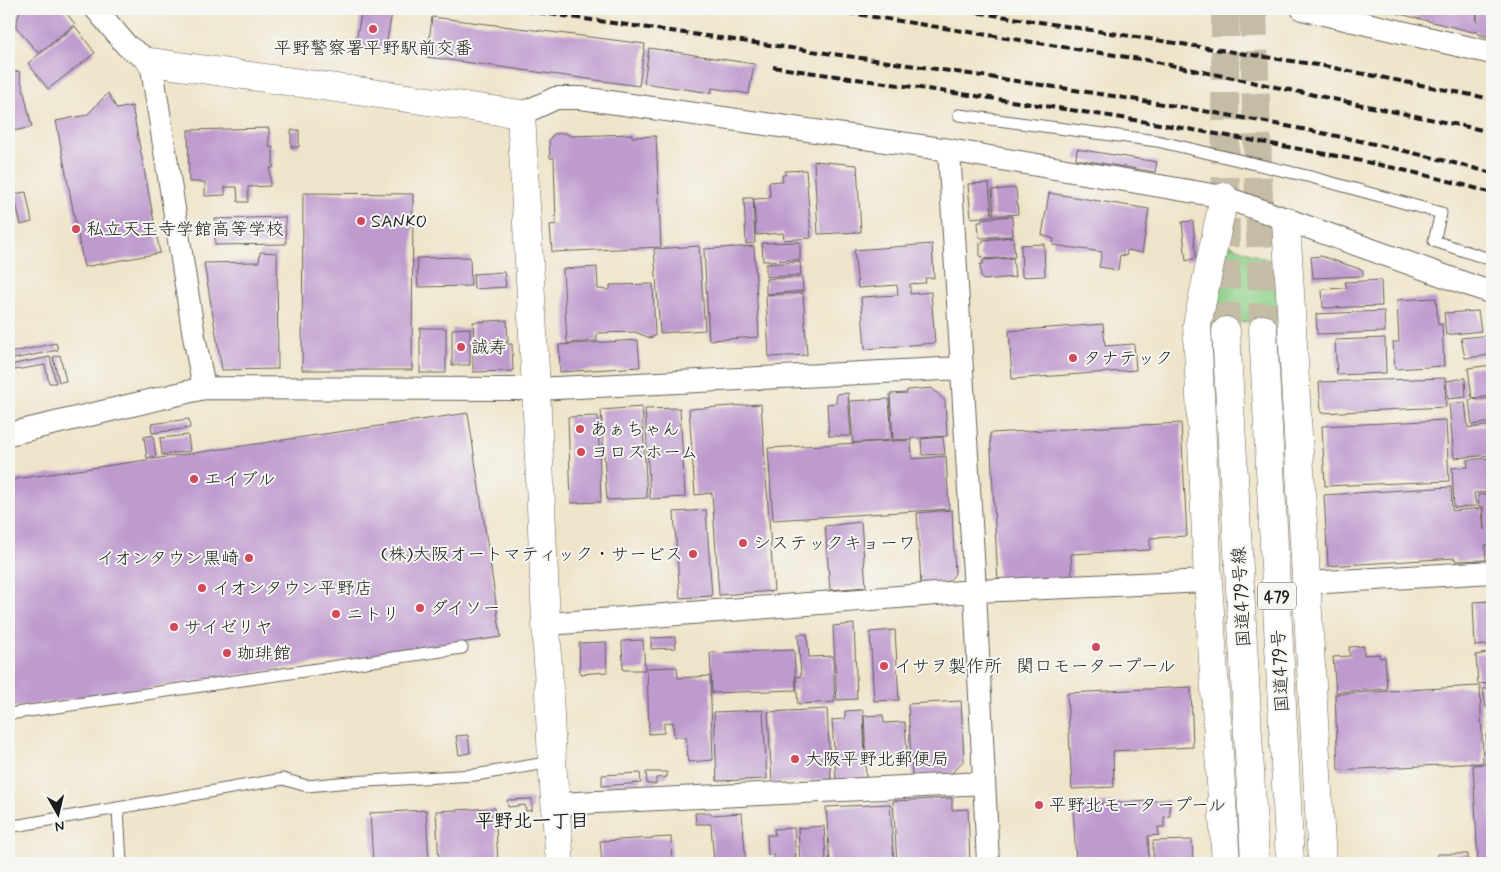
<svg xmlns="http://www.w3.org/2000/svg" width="1501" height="872" font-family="Mynerve,'Klee One',sans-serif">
	<rect width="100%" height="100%" fill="#f6f6f2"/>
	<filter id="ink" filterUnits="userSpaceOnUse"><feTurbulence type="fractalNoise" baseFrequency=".02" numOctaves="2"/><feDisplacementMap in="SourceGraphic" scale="10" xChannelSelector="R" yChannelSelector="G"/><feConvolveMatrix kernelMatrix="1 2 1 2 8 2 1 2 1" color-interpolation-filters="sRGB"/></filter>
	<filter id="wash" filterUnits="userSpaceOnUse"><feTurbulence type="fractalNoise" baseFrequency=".0096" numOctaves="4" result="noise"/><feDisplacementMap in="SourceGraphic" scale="20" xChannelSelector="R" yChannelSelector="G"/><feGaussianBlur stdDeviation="1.12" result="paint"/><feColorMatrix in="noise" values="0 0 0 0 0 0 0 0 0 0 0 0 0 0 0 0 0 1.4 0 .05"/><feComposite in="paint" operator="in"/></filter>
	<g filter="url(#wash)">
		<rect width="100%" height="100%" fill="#efe4c9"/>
		<path fill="#8dd089" stroke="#547652" d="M1225,243L1278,264L1281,319L1211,324Z"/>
		<g id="blocks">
			<path fill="#be9ace" d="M20,9H63L75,24L38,53L16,27Z
				M362,9L392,13L385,51L355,46Z
				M1380,9H1476L1477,22V9H1492V38L1478,34L1477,31L1473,32Z
				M432,17L645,44L639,86L427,57Z
				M75,26L95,53L48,89L28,63Z
				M649,48L754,64L749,94L712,88L711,93L644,83Z
				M19,71L32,127L9,132V73Z
				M108,93L117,109L132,106L160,253L84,267L56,121L87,115Z
				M269,128V147H273V168H270V186L248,187V202H238L237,187H225V195L205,196V182H189L188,130Z
				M291,130H299V147H291Z
				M565,133L571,136L632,134V137L656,136L661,247L552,252L550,225L556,224L554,158H550L549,140L554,134Z
				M1077,149L1157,162L1155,172L1076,159Z
				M814,161L857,165L861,232L818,234Z
				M806,170L811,238L784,240L783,233L756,235L754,199L770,198L769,182L783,181L782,175H785V171Z
				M989,183L992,216L971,218L968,184Z
				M1016,188L1018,214L994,216L992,190Z
				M26,192L32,222L21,225L14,194Z
				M303,193L413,194L412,370H302Z
				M1049,193L1149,209L1142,253L1127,250L1126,256L1120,255L1118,270L1099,267L1102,252L1053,245L1054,239L1042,235Z
				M744,198H753L755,243L746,244Z
				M1012,216L1013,236L981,238L979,236L978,222H982L981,219Z
				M285,217L286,244L215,245V219Z
				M1193,221L1196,258L1186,261L1182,222Z
				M1013,237L1015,257L983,259V256L980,257V243H983V240Z
				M800,242V260L763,261L762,243Z
				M932,244L934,278H925L926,283L910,284V294L931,292L935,343L865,349L861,297L898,295L897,285L858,288L854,250Z
				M1044,244L1045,276L1022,277L1021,245Z
				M699,246L705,330L660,333L654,249Z
				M754,246L759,337L709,340L704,249Z
				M260,252L277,253L278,369L222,370L204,263L259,262Z
				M1321,256L1363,270V276L1313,278L1311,257Z
				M470,257L471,286L418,287L417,258Z
				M1013,258L1015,277L983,280L981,277L980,264H983V260Z
				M800,262L801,275L766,277V264Z
				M597,267L598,289L610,290V285L653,284L655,336L650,338L635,332L597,333V341L567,343L563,269Z
				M504,272L506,287L474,289L473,274Z
				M802,277L803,291L766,294V279Z
				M1381,280L1382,306L1323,308L1322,289L1347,288L1345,282Z
				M803,293L807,355L769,357L766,295Z
				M1436,298L1438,325L1442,324L1444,366L1395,369L1393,342H1399L1397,300Z
				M1384,311L1385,332L1317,334L1316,314Z
				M1478,311L1481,331L1446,335L1444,313Z
				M507,320L508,342L474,343L473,322Z
				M1103,324L1105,346L1134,344L1136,370L1012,379L1009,331Z
				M420,328H446V373H420Z
				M470,328V365H452V329Z
				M1492,335V355L1465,358L1461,338Z
				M1385,338L1386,373L1337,375L1335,340Z
				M638,340L640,367L560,372L559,345Z
				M56,343L58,350L9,360V353Z
				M512,344L513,371L473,372V345Z
				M60,355L66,381L59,382L53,357Z
				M50,357L56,383H49L45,365L9,371V365Z
				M1492,365V396L1472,398L1468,368Z
				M1445,378L1446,407L1321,413L1319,382Z
				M1465,378L1466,397L1448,399L1446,381Z
				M932,388L945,401L947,436L893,440L890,394L907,393V390Z
				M848,393L851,436H829L827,404L836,403L837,394Z
				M1492,398V422L1472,425L1469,400Z
				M889,399L892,440L853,443L850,401Z
				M1465,402L1468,428L1492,425V455L1454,458L1449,404Z
				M761,404L774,591L719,595L712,493L695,495L689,409Z
				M642,407L647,498L607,500L601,410Z
				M680,408L685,497L650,499L645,409Z
				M468,413L501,637L9,708V480Z
				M598,416L601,502L571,503L568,417Z
				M189,419L190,428L152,433L151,424Z
				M1446,420L1449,481L1325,486L1322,426Z
				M1181,423L1187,536L1150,538V550L1071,554L1072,578L998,582L990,433Z
				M153,435L156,456L147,458L144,437Z
				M188,435L190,451L162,455L160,438Z
				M943,437L945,454L922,455L921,439Z
				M911,440L912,459L946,456L949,509L773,520L768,448Z
				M1488,458V469L1492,468V492L1474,493L1476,506L1454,508L1452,468L1468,467L1467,460Z
				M1451,487L1452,511L1482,508L1484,530L1483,506L1479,507L1478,495L1492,494V544L1485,545L1486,560L1455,561V558L1328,566L1324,495Z
				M706,510L712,596L680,598L674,512Z
				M952,510L955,574L946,584L921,585L917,513Z
				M861,522L866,587L830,590L825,526Z
				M1492,601V644L1475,646L1473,602Z
				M854,624L857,699L837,700L833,626Z
				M895,630L899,700L874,701L870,632Z
				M798,634H807L809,657L833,656L835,702L798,704L796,677L801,676Z
				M675,637L676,648L651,649V638Z
				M643,640L645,670H623L622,641Z
				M606,642L607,672L580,674L579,643Z
				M1364,646V655L1379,654L1380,658L1385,657L1387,689L1336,692L1333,657L1350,656L1349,647Z
				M794,650L796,690L712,693L710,653Z
				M1492,652V683L1478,684L1476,655Z
				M677,667L678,678L710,676L713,760L688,762L686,737H674L673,722L664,723V733L649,734L647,668Z
				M1478,686H1480L1483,763L1338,770L1335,694Z
				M1191,687L1193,747L1113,751L1114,787L1072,789L1067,693Z
				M1492,688V708L1486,707L1483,689Z
				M961,701L964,760L952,773L912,776L908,704Z
				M827,709L831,779L772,783L768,712Z
				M763,710L767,779L717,781L714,712Z
				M863,710L866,778L836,780L832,720L845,719V711Z
				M883,715L884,723L905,722L907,755L866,757L864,716Z
				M468,735L470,753L459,755L456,736Z
				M1486,735H1492V762L1488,763Z
				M1491,764L1492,863H1478L1473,765Z
				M646,772H667V777L656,778V784H647Z
				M640,773L641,783L602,786V775Z
				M952,798V810L968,809L970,863H897L893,801Z
				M532,799V810L526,811L525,805L508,807L507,800Z
				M1169,800L1170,816L1164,817V827H1158L1159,835L1148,836L1149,863H1076L1073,805Z
				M890,804L894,863H830L826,807Z
				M495,808L498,863H439L436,811Z
				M426,810L429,863H373L370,813Z
				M695,813H711V815L742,813L746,863H714L711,824H696Z
				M824,826L826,863H800L798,828Z
				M794,828L796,863H774V855H768L767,835H775L774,829Z
				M671,837L672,863H602L600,841Z
				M1192,840L1193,863H1153V841Z
				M1438,854H1468V863H1439Z"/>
		</g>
	</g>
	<g filter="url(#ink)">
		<use href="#blocks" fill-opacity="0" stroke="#666259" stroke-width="1"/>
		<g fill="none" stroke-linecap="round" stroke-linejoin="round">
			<path stroke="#c5bca6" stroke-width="28" stroke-dasharray="28 14" stroke-linecap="butt" d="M1225,9L1226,331
				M1253,9L1263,329"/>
			<defs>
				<path id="service" d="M959,115L1157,141L1311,177L1441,213L1434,241L1492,260
					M9,714L462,648
					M118,809L121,863
					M9,827L283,779L307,786L350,782L475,775L552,762"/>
				<path id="minor" d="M96,9L127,46L151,62L194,336L204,388
					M1302,9L1492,53
					M521,114L556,98H581L949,150L1224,197L1492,293
					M949,150L975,591L988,863
					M9,434L204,388L536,389L962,368
					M1308,583L1492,572
					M548,624L975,591L1208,581
					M557,804L984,783"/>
				<path id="tertiary" d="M151,62L521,114L536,389L552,762L560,863"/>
				<path id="trunk" d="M1224,197L1197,325L1208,581L1226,863
					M1286,221L1322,863
					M1263,329L1290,863
					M1226,331L1255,863"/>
			</defs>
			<use href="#service" stroke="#666259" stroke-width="13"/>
			<use href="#minor" stroke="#666259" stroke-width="24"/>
			<use href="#tertiary" stroke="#666259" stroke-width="29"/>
			<use href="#trunk" stroke="#666259" stroke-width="29"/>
			<use href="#service" stroke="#fff" stroke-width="11"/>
			<use href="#minor" stroke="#fff" stroke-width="22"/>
			<use href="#tertiary" stroke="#fff" stroke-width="28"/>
			<use href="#trunk" stroke="#fff" stroke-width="28"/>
			<path stroke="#1c1c1c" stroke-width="4" stroke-dasharray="8 4" stroke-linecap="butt" d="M514,9C683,33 853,56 1022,82C1180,106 1338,131 1492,173
				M824,9L1146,60L1492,132
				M955,9L1324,66L1492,99
				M773,67C930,90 1088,110 1244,139C1328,154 1411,169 1492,193"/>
		</g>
	</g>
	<g fill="#d1495b" stroke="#f6f6f2" stroke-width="2">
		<circle cx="373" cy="29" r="5"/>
		<circle cx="361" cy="221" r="5"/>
		<circle cx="76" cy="229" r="5"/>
		<circle cx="461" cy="347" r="5"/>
		<circle cx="1073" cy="358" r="5"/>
		<circle cx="580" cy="429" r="5"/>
		<circle cx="581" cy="452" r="5"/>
		<circle cx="194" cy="479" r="5"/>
		<circle cx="743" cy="543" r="5"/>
		<circle cx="693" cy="554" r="5"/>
		<circle cx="249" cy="558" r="5"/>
		<circle cx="202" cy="588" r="5"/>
		<circle cx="420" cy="608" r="5"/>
		<circle cx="336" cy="614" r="5"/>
		<circle cx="174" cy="627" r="5"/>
		<circle cx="1096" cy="647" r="5"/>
		<circle cx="227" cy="653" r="5"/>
		<circle cx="884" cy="666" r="5"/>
		<circle cx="795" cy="759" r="5"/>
		<circle cx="1039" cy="805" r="5"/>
	</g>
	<g text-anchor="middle" stroke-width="4" stroke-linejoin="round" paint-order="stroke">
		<rect fill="#f6f6f2" stroke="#5d5d5c" stroke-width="1" x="1258" y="582.5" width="38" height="27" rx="4"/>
		<g font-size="16" font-weight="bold" fill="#1c1c1c">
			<text x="1277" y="602">479</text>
		</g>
		<g font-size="18" fill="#1c1c1c" stroke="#f6f6f2" text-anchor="start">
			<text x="373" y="54" text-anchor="middle">平野警察署平野駅前交番</text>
			<text x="371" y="227">SANKO</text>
			<text x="86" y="235">私立天王寺学館高等学校</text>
			<text x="471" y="353">誠寿</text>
			<text x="1083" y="364">タナテック</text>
			<text x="590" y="435">あぁちゃん</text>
			<text x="591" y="458">ヨロズホーム</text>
			<text x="204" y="485">エイブル</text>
			<text x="753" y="549">システックキョーワ</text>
			<text x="683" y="560" text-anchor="end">(株)大阪オートマティック・サービス</text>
			<text x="239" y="564" text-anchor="end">イオンタウン黒崎</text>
			<text x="212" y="594">イオンタウン平野店</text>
			<text x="430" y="614">ダイソー</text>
			<text x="346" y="620">ニトリ</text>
			<text x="184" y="633">サイゼリヤ</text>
			<text x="237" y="659">珈琲館</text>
			<text x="894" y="672">イサヲ製作所</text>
			<text x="1096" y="672" text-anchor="middle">関口モータープール</text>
			<text x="805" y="765">大阪平野北郵便局</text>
			<text x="1049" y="811">平野北モータープール</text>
		</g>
		<g font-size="18" fill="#1c1c1c" stroke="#f6f6f2">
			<text transform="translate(1241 597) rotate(-93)" y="6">国道479号線</text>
			<text transform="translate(1280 671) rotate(-93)" y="6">国道479号</text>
		</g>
		<g font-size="19" font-weight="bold" fill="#1c1c1c" stroke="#f6f6f2">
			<text x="532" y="827">平野北一丁目</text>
		</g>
	</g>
	<rect width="1501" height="872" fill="none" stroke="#f6f6f2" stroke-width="30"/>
	<g transform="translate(58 814) rotate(172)" stroke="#f6f6f2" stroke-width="4" paint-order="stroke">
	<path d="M0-4L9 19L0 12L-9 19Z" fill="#1c1c1c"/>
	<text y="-8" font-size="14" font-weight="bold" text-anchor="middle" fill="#1c1c1c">N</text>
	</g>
</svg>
